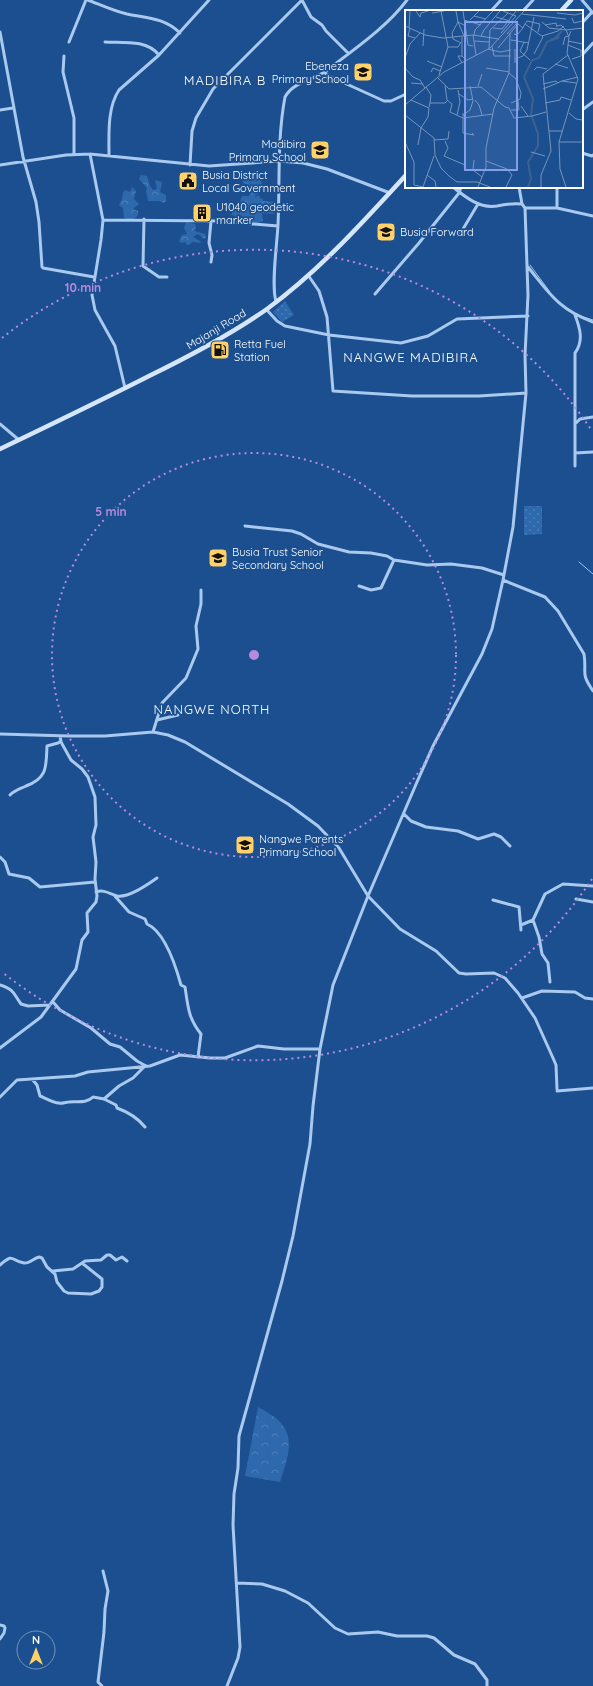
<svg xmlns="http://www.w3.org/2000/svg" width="593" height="1686" font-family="Quicksand,sans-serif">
	<defs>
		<pattern id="grass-dots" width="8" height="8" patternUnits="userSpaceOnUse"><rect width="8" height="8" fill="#2e69ad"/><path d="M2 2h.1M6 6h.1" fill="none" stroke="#4d80b9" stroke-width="1.8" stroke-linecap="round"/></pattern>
		<pattern id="forest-crowns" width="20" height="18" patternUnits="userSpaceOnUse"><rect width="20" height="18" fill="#2e69ad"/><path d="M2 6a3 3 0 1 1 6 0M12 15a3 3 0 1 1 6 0" fill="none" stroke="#4d80b9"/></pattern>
	</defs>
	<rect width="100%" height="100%" fill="#1b4f8f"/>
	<path fill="url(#grass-dots)" d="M285,301L294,315L282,322L273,312Z
		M524,506H542V534L524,535Z"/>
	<path fill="url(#forest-crowns)" d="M255,171L259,173L262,184L261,191L255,196V197L259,195L260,198L263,199V201L275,202L276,212L274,214L262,213L263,221L258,223L241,222L242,215L237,217L236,221H232L235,216L229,214H232V210L234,209L237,212L239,210V205L242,196H249C251,191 248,188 247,184L243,183L242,178L243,176L248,175L251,178L254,175Z
		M141,175L147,176L150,186L153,190L157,189L155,180L162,182L160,192L166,195V201L164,203L159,201H148L146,191L147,188L139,179Z
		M132,187L136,191L134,199L139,204L133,209L138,211C139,219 130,221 124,218L123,208L119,205L122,199L123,193L125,190L130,192Z
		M186,222L195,224L196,227L195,231L205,234L206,238L204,239L198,234L193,237L200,241L201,243L192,242L189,245H187L185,242L181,243L179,241L182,235L187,234L184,228Z
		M258,1407C265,1411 275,1416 281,1423C296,1440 286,1463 280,1482L245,1476Z"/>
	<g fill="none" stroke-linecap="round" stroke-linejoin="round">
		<path stroke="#9cc4f0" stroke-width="1" d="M530,265L550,292
			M581,316L593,320
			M579,562L593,574"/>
		<path stroke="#a9c9ee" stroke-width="3" d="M88,0C101,5 114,11 127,14C147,18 165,18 180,33
			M302,0L311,17L322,25L326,31L348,53
			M582,0L593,13
			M491,11L501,0
			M523,11L533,0
			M582,23L592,12
			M0,32L23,157L36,202L39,222L42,267L43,268L94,277
			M69,42L86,0
			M105,42C123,43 146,39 159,55
			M582,55L593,43
			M64,56L63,72L74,118V154
			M324,72L329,76L384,101H391L406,94
			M0,110L13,108
			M582,110L593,102
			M582,153L592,156L593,155
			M90,154L103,220L101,240L92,295L95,310L115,346L125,388
			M109,156C109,135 107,108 119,90L159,55L209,0
			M0,165L66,155L90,154L209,166L279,161L303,163L327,169L390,193
			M190,165L192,131L196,118L213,89L302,0
			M453,187C465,197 480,209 497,206C506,204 512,203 522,204
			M557,187V208
			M525,208H557L593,216
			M144,219L143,266L159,277H167
			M103,220L219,221L278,226
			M211,221L209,243L212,255L211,262
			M460,234L478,204
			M528,267C549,293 559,310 593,322
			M308,275L319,291L327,317L333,391L412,396H479L526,393
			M375,294L419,243L459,193L461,187
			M276,301C271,286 277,244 278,225C280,183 277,139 285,97C293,82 313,80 326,71C353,50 386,28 407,0
			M266,309L277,321L285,326L329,335L401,343L428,336L457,319L528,316
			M575,315C580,328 584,341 575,353V466
			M0,424L19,440
			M575,424L580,419L593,417
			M575,453L593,452
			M245,526L292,531L301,534L318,544L349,552L371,553L387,556L394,560L427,565L451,564L482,568L504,575
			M503,580L545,597L558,611L584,654C587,674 580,672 593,691
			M359,586L371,590L381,588L394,560
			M157,720L178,715
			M153,732L162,703L186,678L198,649L196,626L201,604V590
			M0,734L69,736H105L153,732L168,735L185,742L288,804L318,826L339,848L368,896L400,929L436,951L459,973L466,974L494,973L505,978L518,993L535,1018L553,1058L556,1065L557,1089
			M10,795C15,790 20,789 26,786C48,778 46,766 47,746L58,743L61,741
			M404,814L411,821L426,827L458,831L478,839L494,834L501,837L510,846
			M0,857L5,862L9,874L29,878L40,887L95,882
			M96,892C104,889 110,894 117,896C129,898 148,884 157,878
			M114,895L129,912L145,919L147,924C165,932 176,967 181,985L185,987C188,1006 188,1018 201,1034L198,1057
			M576,899L593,902
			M493,900L519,907L521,930
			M533,920L539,937L542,954L548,963L550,982
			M521,925L533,920L545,894L563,884L593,886
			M0,985C15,990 13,993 21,1004L28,1006L50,1005
			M522,998L542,991L575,992L585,998L593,999
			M53,1002L60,1010L91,1028L110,1044L120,1047L137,1061L146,1066
			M0,1048L41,1017L76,969L82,940L88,932L87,913L96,902L97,896L95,879L96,862L93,837L96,825L95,797L88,777L82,769L71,760L61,742L60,736
			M32,1079L37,1085L40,1096C45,1098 53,1103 59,1103C62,1104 65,1102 69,1102C77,1101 86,1104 93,1097L104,1099L116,1105L117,1108C128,1112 137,1117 145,1127
			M557,1091L593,1088
			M0,1097L17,1080L75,1076L88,1072L150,1066L180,1055L210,1058H225L258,1046L284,1049H320
			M104,1099L119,1086L133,1078L145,1066
			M0,1265C15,1252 10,1261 24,1263C29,1264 34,1258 39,1257L42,1258L47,1267L55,1274L57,1282L64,1291L68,1293L91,1294L99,1291L102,1287V1279L82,1263
			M53,1271L73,1269L85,1261L101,1260L107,1255H110L116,1260L122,1257L127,1261
			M237,1583L262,1584L285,1591L308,1603L335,1628L348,1634L378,1632L397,1636H427L434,1638L454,1655L475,1664L487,1680V1686
			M0,1625L4,1626L5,1628L4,1633L0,1639
			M102,1686L98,1682L104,1632L105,1609L108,1591L103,1571
			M227,1686L238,1658L240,1647L233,1525L234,1494L238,1468L239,1436L282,1281L293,1236L310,1144L313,1106L320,1049L333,985L368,896L417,782L433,746L482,654L492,629L503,580L513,527L526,393L525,355L528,295L525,208L522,204L519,187"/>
		<path stroke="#d6e6fa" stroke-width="4.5" d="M561,11L571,0
			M0,449C50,425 100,401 149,376C190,356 230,335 267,309C319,271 363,222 406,175"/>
	</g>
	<g fill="none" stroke="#b68bdc" stroke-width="2" stroke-dasharray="2 4">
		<circle cx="254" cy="655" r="202"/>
		<path d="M592 879A405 405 0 0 1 2 972M2 338A405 405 0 0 1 592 431"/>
	</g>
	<defs>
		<symbol id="school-square" viewBox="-11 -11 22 22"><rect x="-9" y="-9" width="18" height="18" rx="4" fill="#ffd166" stroke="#1b4f8f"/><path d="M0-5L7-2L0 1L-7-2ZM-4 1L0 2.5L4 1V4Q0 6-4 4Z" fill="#111"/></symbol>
		<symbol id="civic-square" viewBox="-11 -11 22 22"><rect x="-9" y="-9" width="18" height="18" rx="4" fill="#ffd166" stroke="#1b4f8f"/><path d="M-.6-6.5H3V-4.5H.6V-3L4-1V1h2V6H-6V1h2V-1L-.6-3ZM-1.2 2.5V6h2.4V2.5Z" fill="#111"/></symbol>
		<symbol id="building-square" viewBox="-11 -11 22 22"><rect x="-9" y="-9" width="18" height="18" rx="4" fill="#ffd166" stroke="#1b4f8f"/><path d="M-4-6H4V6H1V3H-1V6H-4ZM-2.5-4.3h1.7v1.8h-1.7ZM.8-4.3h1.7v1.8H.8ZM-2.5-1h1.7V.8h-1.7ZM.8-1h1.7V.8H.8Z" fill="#111"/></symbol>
		<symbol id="fuel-square" viewBox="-11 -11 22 22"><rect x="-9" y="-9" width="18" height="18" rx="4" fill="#ffd166" stroke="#1b4f8f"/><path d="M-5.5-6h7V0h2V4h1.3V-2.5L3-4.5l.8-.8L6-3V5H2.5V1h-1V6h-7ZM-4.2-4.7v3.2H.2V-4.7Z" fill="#111"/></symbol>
	</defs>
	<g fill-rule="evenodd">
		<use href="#school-square" x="352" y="61" width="22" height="22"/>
		<use href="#school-square" x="309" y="139" width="22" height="22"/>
		<use href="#civic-square" x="177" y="170" width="22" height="22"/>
		<use href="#building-square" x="191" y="202" width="22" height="22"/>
		<use href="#school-square" x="375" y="221" width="22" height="22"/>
		<use href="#fuel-square" x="209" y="339" width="22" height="22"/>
		<use href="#school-square" x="207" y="547" width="22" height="22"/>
		<use href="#school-square" x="234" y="834" width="22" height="22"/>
	</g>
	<g text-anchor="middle" stroke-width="3.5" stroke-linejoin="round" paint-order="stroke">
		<g font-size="11" fill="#fff" stroke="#1b4f8f" text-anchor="start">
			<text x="349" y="70" text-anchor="end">Ebeneza<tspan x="349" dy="13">Primary School</tspan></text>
			<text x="306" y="148" text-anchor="end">Madibira<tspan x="306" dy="13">Primary School</tspan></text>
			<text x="202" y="179">Busia District<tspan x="202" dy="13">Local Government</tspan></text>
			<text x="216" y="211">U1040 geodetic<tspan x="216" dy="13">marker</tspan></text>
			<text x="400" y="236">Busia Forward</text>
			<text x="234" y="348">Retta Fuel<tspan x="234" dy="13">Station</tspan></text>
			<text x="232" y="556">Busia Trust Senior<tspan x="232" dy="13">Secondary School</tspan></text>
			<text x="259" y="843">Nangwe Parents<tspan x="259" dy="13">Primary School</tspan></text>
		</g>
		<g font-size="11" fill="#fff" stroke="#1b4f8f">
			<text transform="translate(216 329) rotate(-31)" y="4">Majanji Road</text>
		</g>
		<g font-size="13" letter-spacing="1" fill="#fff" stroke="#1b4f8f">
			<text x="225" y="85">MADIBIRA B</text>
			<text x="411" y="362">NANGWE MADIBIRA</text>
			<text x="212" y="714">NANGWE NORTH</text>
		</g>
	</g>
	<g transform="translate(405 10)">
		<rect width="178" height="178" fill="#1b4f8f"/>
		<path fill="none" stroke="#3c6290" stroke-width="2" d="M144,31L153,28L154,24M119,67L128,89L126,104L133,124V136L123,152L126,169L123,177M119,67L127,50L134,48L142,32L150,28L157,21"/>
		<path fill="none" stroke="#7695bc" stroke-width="1" d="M11,1L15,7L16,3L23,1M51,1L53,12L59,15M58,1L63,35L68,36M27,3L39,1M152,3L170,5L178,3M117,4L161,9M69,6L81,9M91,7L105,11M167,8L169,13L177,11M59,10L76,15M65,10L74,1M53,12L47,23L48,29L56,33M53,12L59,26M137,12L144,18L161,20L156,15L152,16M120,14L122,11L135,14L133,22M140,15L151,13L152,17M0,16L20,25L38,28L68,25L94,29M4,18L5,1M5,18L3,26L10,28M88,18L97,19L111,1M96,23L111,6L98,1M102,24L112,13M109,24L112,25L118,18M68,25L71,45M69,25L70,20L88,1M76,26L79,20L95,1M137,26L153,21L159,16M57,27V46L61,50M106,30L124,33M69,31L84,32M163,31L178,34M119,32L115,41L125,50M158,35L160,27L164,26L166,21M163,35L178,41M18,36L19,19M87,36L89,46H106M43,37H53L56,32M84,38L85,20L103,3M93,38L113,14L118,18L120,14L138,27L129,44M83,39L95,42L106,40M110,39V53M57,46H53L57,53M0,48L5,34L15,23M110,49L118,46L122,40L129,7M167,49L176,46V40M22,51L37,57M150,54L163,58M0,58L8,67L15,70L20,78M81,58L104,62M129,60L132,57L142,59M26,62L28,58L35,61M104,63L111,69L116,83L115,89L106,93M34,65L43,37L36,1M33,68L44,79L76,77L100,97L104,98L109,108M157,71L173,67M6,73L18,74M138,74L151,71L153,73M40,76L42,90L47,94M73,76L77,64M21,77L26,85L25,93M138,79L157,71L171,73M54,84L63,90L68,89M6,90L24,98L23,107L16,118M70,90L74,95L77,105M140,93L155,90L156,87L166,90M47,94L45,102L58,108L88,104M0,95L39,62L85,38L119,1M116,96L123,106M24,97L25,93H40L43,90M106,100H114L113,89M58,103V123L69,125L67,123M164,103L171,109L178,110M0,105L29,128L30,145L36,158L44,166L52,172H72L85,177M52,105L55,92L53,80M58,105L65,100L68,91L65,76M109,108L127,106L141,102M144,121H158M29,130L43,129L44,121M40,131L43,138L39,146L60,155L59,157M0,132L9,152V175L18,177L29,146M154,132H178M13,135L16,118M126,142L140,146M69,150L68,160L77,167M81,151L102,159L107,165L101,177M22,165L30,171L31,177M73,177L81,157V138L89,98L104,63L105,23M136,177V165L146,141L138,64L163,45M161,177L155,159L154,132L173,69L162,43L164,27L161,20L178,18"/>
		<path fill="#839eea" fill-opacity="0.15" stroke="#839eea" stroke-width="2" d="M60,12H112V160H60Z"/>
		<rect width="178" height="178" fill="none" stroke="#fff" stroke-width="2"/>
	</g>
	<circle cx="254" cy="655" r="6" fill="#b68bdc" stroke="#1b4f8f" stroke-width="2"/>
	<g font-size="12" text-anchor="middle" font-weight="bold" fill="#b68bdc" stroke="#1b4f8f" stroke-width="3.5" stroke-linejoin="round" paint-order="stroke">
		<text x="83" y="292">10 min</text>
		<text x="111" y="516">5 min</text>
	</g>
	<g transform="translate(36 1650)"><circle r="19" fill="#1b4f8f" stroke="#7695bc"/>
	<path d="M0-3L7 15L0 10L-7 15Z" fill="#ffd166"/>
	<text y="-6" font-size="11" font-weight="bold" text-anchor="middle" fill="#ffffff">N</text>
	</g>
</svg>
